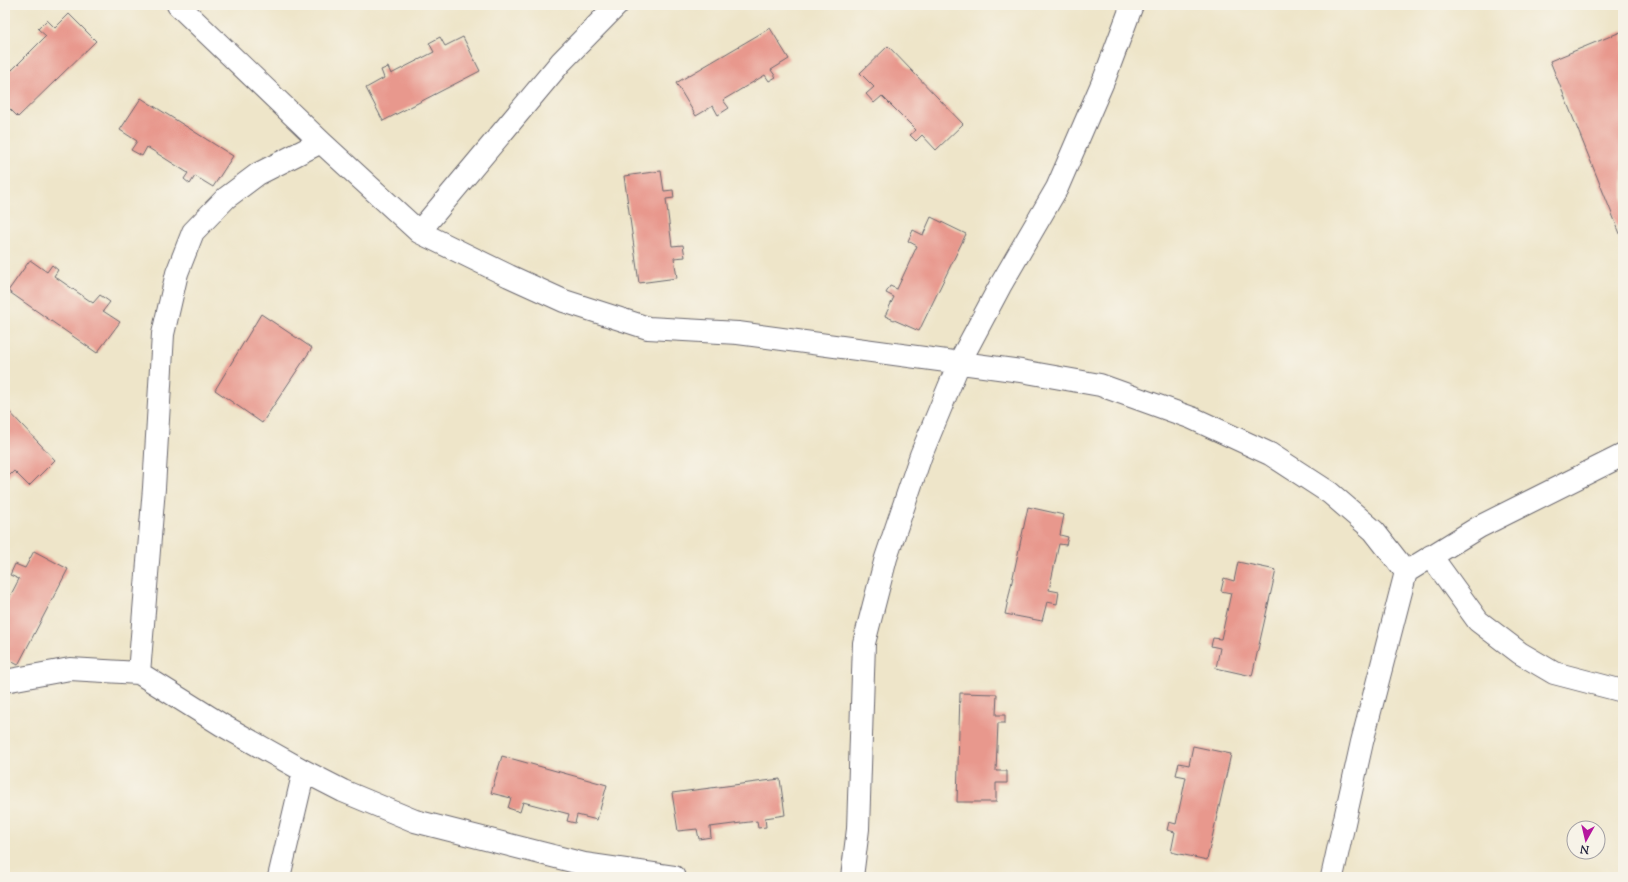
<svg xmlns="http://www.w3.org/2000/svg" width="1628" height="882" font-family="'Sorts Mill Goudy',serif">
	<rect width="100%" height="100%" fill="#f7f3e8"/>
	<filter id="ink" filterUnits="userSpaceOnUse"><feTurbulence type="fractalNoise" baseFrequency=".025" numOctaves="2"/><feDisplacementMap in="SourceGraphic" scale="8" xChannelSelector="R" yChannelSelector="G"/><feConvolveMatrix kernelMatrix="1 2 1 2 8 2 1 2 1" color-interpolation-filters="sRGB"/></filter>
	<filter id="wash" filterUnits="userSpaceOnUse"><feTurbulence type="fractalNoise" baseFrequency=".012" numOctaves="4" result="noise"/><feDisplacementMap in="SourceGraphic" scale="16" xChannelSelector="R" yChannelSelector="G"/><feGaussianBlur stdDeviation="0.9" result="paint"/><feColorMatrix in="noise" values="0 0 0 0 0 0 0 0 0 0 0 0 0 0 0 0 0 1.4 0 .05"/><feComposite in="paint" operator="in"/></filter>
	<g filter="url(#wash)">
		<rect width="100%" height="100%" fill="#eee5c9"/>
		<g id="blocks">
			<path fill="#e8988d" d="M69,14L96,41L18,117L5,104V78L7,76L5,74V66L6,64L12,70L46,36L38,29L47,20L55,28Z
				M770,28L789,59L771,70L776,77L769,81L765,75L723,100L729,108L718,115L713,106L696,116L676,83Z
				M1623,31V241L1550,61Z
				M440,37L445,46L463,37L480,71L383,121L366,88L384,78L381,70L388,67L391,74L434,52L429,43Z
				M888,46L963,124L936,150L922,135L916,141L910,135L916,130L882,96L874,103L866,94L874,87L860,73Z
				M141,98L233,156L213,187L195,176L190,184L184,179L188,173L147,147L142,156L131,150L137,141L120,130Z
				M661,171L664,191L673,190L674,198L666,199L672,246L683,245L685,257L674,258L677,278L639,283L624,176Z
				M931,217L966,234L919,331L885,316L894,297L886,293L890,286L897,289L917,246L908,241L913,230L923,235Z
				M30,260L47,272L52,265L58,270L54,276L93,303L100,295L110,302L103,311L120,322L97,353L8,291Z
				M261,314L312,348L262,423L215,390Z
				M5,407L55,460L29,486L14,471L8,477L5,474V468L8,465L5,462Z
				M1028,507L1064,515L1060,535L1068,537L1066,545L1059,544L1049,590L1059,592L1057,604L1047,602L1042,621L1005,614Z
				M34,551L68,569L18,665L5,658V606L19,579L10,575L15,564L25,568Z
				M1238,562L1276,570L1252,676L1216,668L1220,648L1211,646L1213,638L1221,639L1231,593L1221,591L1224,578L1234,581Z
				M960,693L997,694L996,715H1005V723H998L996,771H1007V783H996V802H957Z
				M1193,746L1231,754L1207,860L1171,852L1175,832L1167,830L1169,822L1176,824L1186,777L1176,775L1179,763L1189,765Z
				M502,756L607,785L597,820L577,815L575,823L567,821L569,814L523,802L520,812L508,808L511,798L491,793Z
				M780,779L785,815L765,818L766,827L758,828L757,821L710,827L711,837L699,839L697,829L678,831L672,793Z"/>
		</g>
	</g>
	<g filter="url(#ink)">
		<use href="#blocks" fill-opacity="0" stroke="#69666d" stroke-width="1"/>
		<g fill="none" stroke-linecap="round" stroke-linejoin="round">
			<defs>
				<path id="minor" d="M178,5L321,142L419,232L509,276L564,301L648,328L738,333L1021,371L1100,385L1192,418L1270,454L1330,493L1374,531L1406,572
					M419,232L561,62L617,5
					M1431,556L1478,621L1520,653L1554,673L1623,691
					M139,673L154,488L163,334L177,273L193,232L226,198L258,174L321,142
					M5,681L70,669L139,673L222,725L304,771L343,791L415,821L584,864L674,877
					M279,877L304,771
					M852,877L858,829L864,643L886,558L921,455L959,363L1000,286L1057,188L1105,77L1132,5
					M1332,877L1362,742L1406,572L1479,527L1623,455"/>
			</defs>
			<use href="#minor" stroke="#69666d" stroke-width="24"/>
			<use href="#minor" stroke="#fff" stroke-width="22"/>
		</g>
	</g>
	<rect width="1628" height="882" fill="none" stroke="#f7f3e8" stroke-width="20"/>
	<g transform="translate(1586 840) rotate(188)"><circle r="19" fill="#f7f3e8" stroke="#a29fa3"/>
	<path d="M0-3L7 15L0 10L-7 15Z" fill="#b5179e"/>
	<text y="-6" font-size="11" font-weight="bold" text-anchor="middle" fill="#22223b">N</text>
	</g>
</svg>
